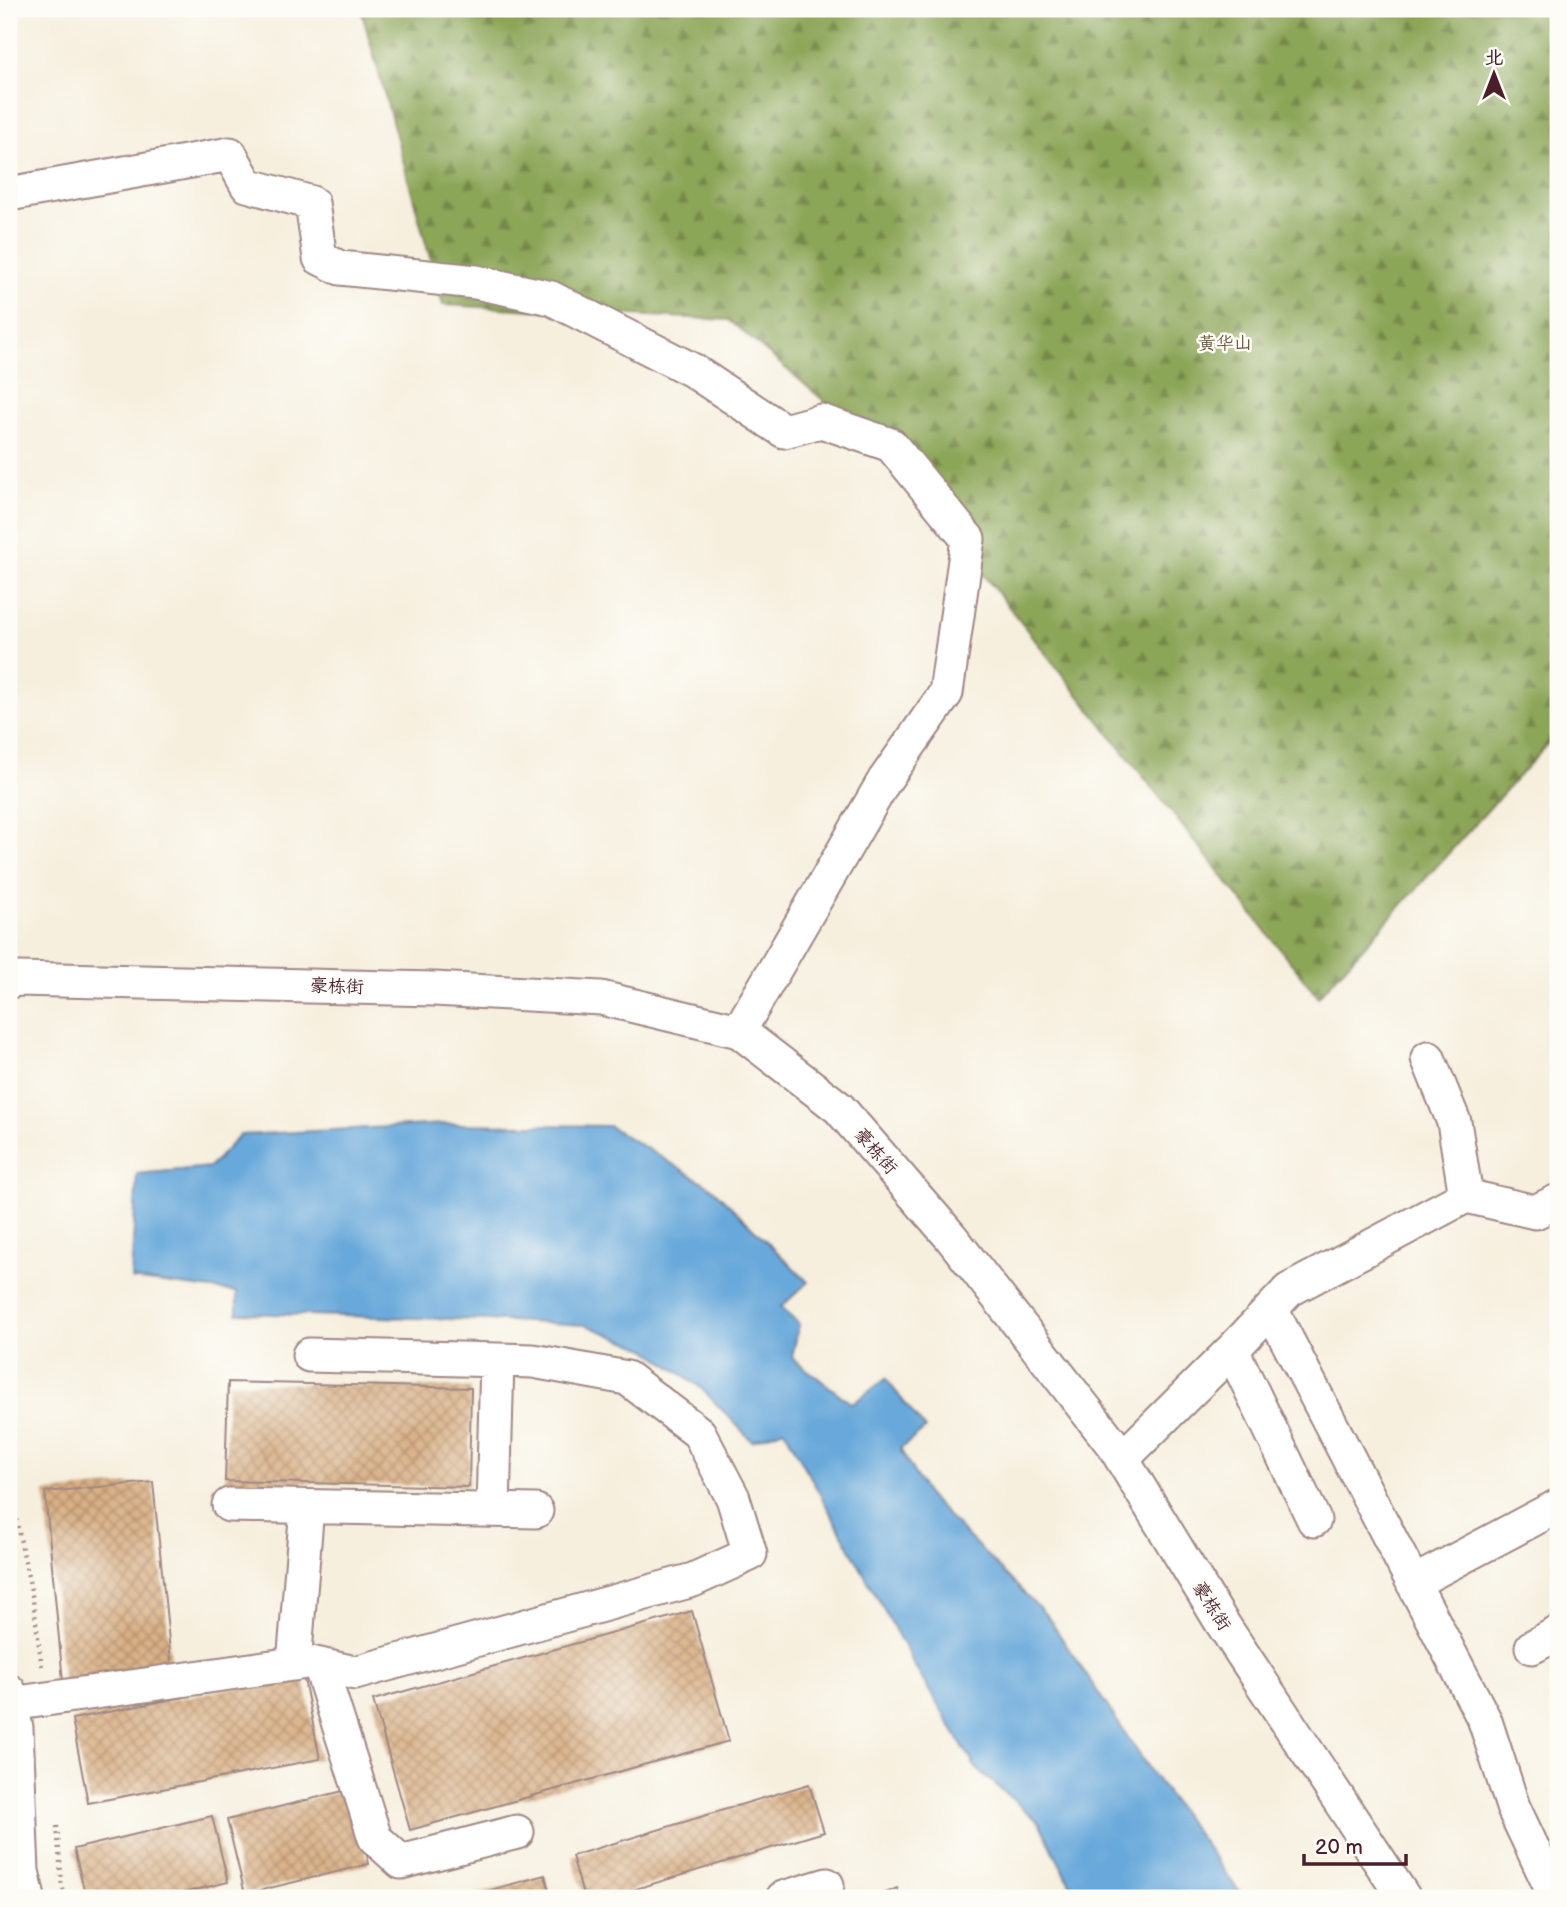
<svg xmlns="http://www.w3.org/2000/svg" width="1567" height="1907" font-family="'Balsamiq Sans','LXGW WenKai TC',sans-serif">
	<defs>
		<pattern id="forest-firs" width="22" height="20" patternUnits="userSpaceOnUse" patternTransform="scale(1.75)"><rect width="22" height="20" fill="#8ca658"/><path d="M5 1l3.5 6h-7zM16 11l3.5 6h-7z" fill="#748749"/></pattern>
		<pattern id="building-cross-hatch" width="8" height="8" patternUnits="userSpaceOnUse" patternTransform="scale(1.75)"><rect width="8" height="8" fill="#d9b085"/><path d="M0 0l8 8M0 8l8-8" fill="none" stroke="#b28f6d"/></pattern>
	</defs>
	<rect width="100%" height="100%" fill="#fdfcf7"/>
	<filter id="ink" filterUnits="userSpaceOnUse"><feTurbulence type="fractalNoise" baseFrequency=".0143" numOctaves="2"/><feDisplacementMap in="SourceGraphic" scale="14" xChannelSelector="R" yChannelSelector="G"/><feConvolveMatrix kernelMatrix="1 2 1 2 8 2 1 2 1" color-interpolation-filters="sRGB"/></filter>
	<filter id="wash" filterUnits="userSpaceOnUse"><feTurbulence type="fractalNoise" baseFrequency=".00686" numOctaves="4" result="noise"/><feDisplacementMap in="SourceGraphic" scale="28" xChannelSelector="R" yChannelSelector="G"/><feGaussianBlur stdDeviation="1.57" result="paint"/><feColorMatrix in="noise" values="0 0 0 0 0 0 0 0 0 0 0 0 0 0 0 0 0 1.4 0 .05"/><feComposite in="paint" operator="in"/></filter>
	<g filter="url(#wash)">
		<rect width="100%" height="100%" fill="#f6efde"/>
		<path fill="url(#forest-firs)" stroke="#6b6242" stroke-width="2" d="M361,9H1558V733L1318,997L889,456L729,320L443,305Z"/>
		<path fill="#67a8da" stroke="#586482" stroke-width="2" d="M445,1124L609,1126L711,1187L808,1282L781,1307L799,1324L792,1358L852,1404L886,1379L925,1429L900,1449L927,1495L1047,1616L1149,1769L1244,1898H1077L1039,1822L976,1768L921,1677L784,1429L752,1441L701,1388L646,1349L586,1325L487,1320L237,1313V1292L131,1279L137,1174L210,1167L240,1135Z"/>
		<g id="blocks">
			<path fill="url(#building-cross-hatch)" d="M228,1382L471,1388L469,1487L225,1481Z
				M153,1482L172,1671L63,1681L45,1492Z
				M692,1611L729,1741L410,1830L373,1700Z
				M303,1674L320,1759L88,1803L72,1719Z
				M809,1784L824,1832L606,1898H584L572,1856Z
				M351,1789L369,1864L245,1894L227,1820Z
				M212,1816L228,1882L162,1898H86L74,1849Z
				M545,1875L551,1898H466V1897Z
				M897,1888L901,1898H874Z"/>
		</g>
	</g>
	<g filter="url(#ink)">
		<use href="#blocks" fill-opacity="0" stroke="#a08784" stroke-width="2"/>
		<g fill="none" stroke-linecap="round" stroke-linejoin="round">
			<defs>
				<path id="minor" d="M9,194L230,154L247,185L312,203L320,258L340,268L476,282L551,298L692,370L784,431L821,421L891,445L968,539L946,693L884,781L739,1031
					M9,981L19,979L434,989L601,998L739,1031L839,1108L951,1237L1114,1446L1222,1623L1404,1898
					M1466,1196L1535,1212L1558,1201
					M1271,1309L1485,1721L1513,1807L1556,1898
					M1232,1350L1314,1520
					M1122,1459L1232,1350L1289,1290L1466,1196L1454,1122L1428,1058
					M229,1505L536,1511
					M493,1510L497,1360
					M1413,1583L1558,1506
					M1532,1647L1558,1633
					M294,1664L307,1507
					M320,1665L375,1838L401,1862L517,1832
					M9,1691L16,1728L22,1871L28,1898
					M11,1704L307,1662L355,1673L693,1580L750,1554L733,1498L699,1433L627,1378L533,1361L309,1355
					M783,1898L827,1885"/>
			</defs>
			<use href="#minor" stroke="#a08784" stroke-width="37"/>
			<path stroke="#a08784" stroke-width="4.5" stroke-dasharray="2 5" stroke-linecap="butt" d="M9,1485L33,1600L42,1668
				M57,1826L62,1887L66,1898"/>
			<use href="#minor" stroke="#fff" stroke-width="33"/>
		</g>
	</g>
	<g text-anchor="middle" stroke-width="5" stroke-linejoin="round" paint-order="stroke">
		<g font-size="18" fill="#6e573e" stroke="#fdfcf7">
			<text x="1225" y="349">黄华山</text>
		</g>
		<g font-size="18" fill="#4a1f2b" stroke="#fdfcf7">
			<text transform="translate(337 986) rotate(2)" y="6">豪栋街</text>
			<text transform="translate(876 1151) rotate(49)" y="6">豪栋街</text>
			<text transform="translate(1212 1606) rotate(58)" y="6">豪栋街</text>
		</g>
	</g>
	<rect width="1567" height="1907" fill="none" stroke="#fdfcf7" stroke-width="35"/>
	<g transform="translate(1494 74)" stroke="#fdfcf7" stroke-width="5" paint-order="stroke">
	<path d="M0-5L12 26L0 18L-12 26Z" fill="#4a1f2b"/>
	<text y="-10" font-size="19" font-weight="bold" text-anchor="middle" fill="#4a1f2b">北</text>
	</g>
	<path d="M1304 1854v10h102v-10" fill="none" stroke="#4a1f2b" stroke-width="3.5"/>
	<text x="1315" y="1854" font-size="21" fill="#4a1f2b" stroke="#fdfcf7" stroke-width="5" paint-order="stroke">20 m</text>
</svg>
